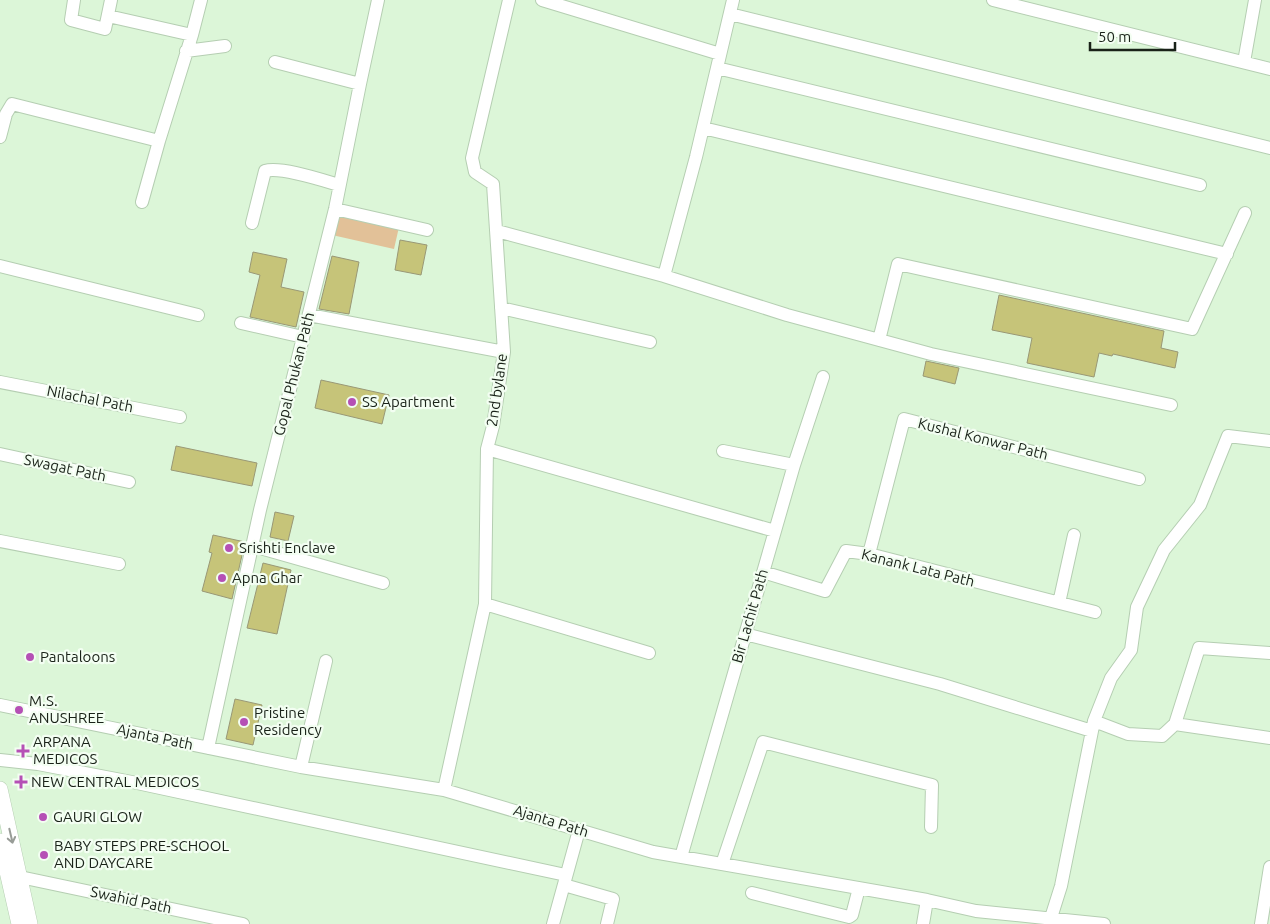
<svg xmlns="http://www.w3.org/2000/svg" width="1270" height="924" font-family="Ubuntu,sans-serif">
	<rect width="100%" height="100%" fill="#dcf6d8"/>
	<path fill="#e2c198" d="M337,213L399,227L394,249L332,235Z"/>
	<path fill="#c6c479" stroke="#999876" d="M400,240L427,245L421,275L395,270Z
		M253,252L287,259L281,287L304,292L296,327L250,317L260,275L249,272Z
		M332,256L359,262L349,314L319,309Z
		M999,295L1164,331L1161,348L1178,352L1175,368L1113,354L1112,356L1099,353L1094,377L1027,363L1032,338L992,330Z
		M926,361L959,368L955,384L923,376Z
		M321,380L389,395L382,424L315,408Z
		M176,446L257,463L252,486L171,470Z
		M275,512L294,516L288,541L270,537Z
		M213,535L245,542L232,599L202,591L212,553L209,552Z
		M263,563L291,570L277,634L247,628Z
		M235,699L262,705L253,745L226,739Z"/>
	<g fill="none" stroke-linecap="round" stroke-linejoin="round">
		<defs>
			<path id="minor" d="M74,0L71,20L105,29L111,0
				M542,0L720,54
				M993,0L1270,69
				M730,14L1270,148
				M108,16L192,35
				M186,51L225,46
				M275,62L360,84
				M1244,62L1255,0
				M717,68L1200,185
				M703,128L1227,254
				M0,137L6,114L12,104L159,141L142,202
				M159,141L192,35L201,0
				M335,209L427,230
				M252,223L265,171C280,166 322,180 339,185
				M497,231L664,276L787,315L931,354L1171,405
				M0,266L198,315
				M664,276L696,157L733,0
				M501,308L650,342
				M309,315L504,352
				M241,323L303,337
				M879,340L898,264L1192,329L1245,213
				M0,382L180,417
				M487,449L775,531
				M723,451L794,465
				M0,454L129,482
				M0,541L119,564
				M253,546L383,583
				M869,554L904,419L1139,479
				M763,572L825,591L846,551L869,554L1095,612
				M1059,603L1074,535
				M485,604L649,653
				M745,634L940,684L1092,731
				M0,705L301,767L444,790L653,852L927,900L976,911L1104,924
				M1094,721L1128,734L1162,736L1175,724L1199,648L1270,653
				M1175,724L1270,738
				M208,748L260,510L335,209L360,84L378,0
				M0,760L38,764L137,783L561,874
				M301,767L326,661
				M444,790L485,604L487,449L493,426L504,352L493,184L475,172L472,158L509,0
				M681,857L794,465L823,377
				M722,864L763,742L932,785L931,827
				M20,877L243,924
				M564,885L613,899L607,924
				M752,893L849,917L852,915L859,888
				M553,924L579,830
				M923,924L927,900
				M1049,924L1061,886L1094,721L1111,678L1131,650L1137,607L1164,550L1200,505L1228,436L1270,441
				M1261,924L1270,867"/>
			<path id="major" d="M0,789L30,924
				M0,841L19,924"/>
		</defs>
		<use href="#minor" stroke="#b5ceb2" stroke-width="14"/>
		<use href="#major" stroke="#b5ceb2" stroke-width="16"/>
		<use href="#minor" stroke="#fff" stroke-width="12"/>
		<use href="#major" stroke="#fff" stroke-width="15"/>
	</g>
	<defs><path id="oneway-shaft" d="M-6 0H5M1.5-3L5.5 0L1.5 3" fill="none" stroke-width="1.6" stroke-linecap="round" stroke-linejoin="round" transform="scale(1.25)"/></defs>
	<use stroke="#989c97" href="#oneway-shaft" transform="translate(11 836) rotate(77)"/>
	<g fill="#b550b5" stroke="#f3fef2" stroke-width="2">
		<circle cx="352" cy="402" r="5"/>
		<circle cx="229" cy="548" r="5"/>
		<circle cx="222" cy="578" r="5"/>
		<circle cx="30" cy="657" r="5"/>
		<circle cx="19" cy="710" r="5"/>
		<circle cx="244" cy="722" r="5"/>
		<path d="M20.5 743.5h5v5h5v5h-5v5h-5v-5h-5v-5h5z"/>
		<path d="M18.5 774.5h5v5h5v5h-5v5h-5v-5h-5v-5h5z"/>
		<circle cx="43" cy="817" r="5"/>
		<circle cx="44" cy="855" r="5"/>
	</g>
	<g text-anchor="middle" stroke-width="4.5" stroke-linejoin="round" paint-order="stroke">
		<g font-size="15" fill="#192218" stroke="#f3fef2">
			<text transform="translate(294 374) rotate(-76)" y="5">Gopal Phukan Path</text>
			<text transform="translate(497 390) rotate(-82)" y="5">2nd bylane</text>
			<text transform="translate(90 399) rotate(11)" y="5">Nilachal Path</text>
			<text transform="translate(983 439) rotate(14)" y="5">Kushal Konwar Path</text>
			<text transform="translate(65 468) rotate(12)" y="5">Swagat Path</text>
			<text transform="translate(918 568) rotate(14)" y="5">Kanank Lata Path</text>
			<text transform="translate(750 616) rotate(-74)" y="5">Bir Lachit Path</text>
			<text transform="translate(155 737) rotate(12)" y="5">Ajanta Path</text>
			<text transform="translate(551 821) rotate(17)" y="5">Ajanta Path</text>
			<text transform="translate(131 900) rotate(12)" y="5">Swahid Path</text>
		</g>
		<g font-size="15" fill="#192218" stroke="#f3fef2" text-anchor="start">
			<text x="362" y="407">SS Apartment</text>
			<text x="239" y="553">Srishti Enclave</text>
			<text x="232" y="583">Apna Ghar</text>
			<text x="40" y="662">Pantaloons</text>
			<text x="29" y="706">M.S.<tspan x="29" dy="17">ANUSHREE</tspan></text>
			<text x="254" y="718">Pristine<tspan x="254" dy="17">Residency</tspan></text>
			<text x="33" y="747">ARPANA<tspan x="33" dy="17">MEDICOS</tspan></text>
			<text x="31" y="787">NEW CENTRAL MEDICOS</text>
			<text x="53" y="822">GAURI GLOW</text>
			<text x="54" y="851">BABY STEPS PRE-SCHOOL<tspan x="54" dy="17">AND DAYCARE</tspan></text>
		</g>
	</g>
	<path d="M1090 42v8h85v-8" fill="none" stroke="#192218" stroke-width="2.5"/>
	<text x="1098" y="42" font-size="15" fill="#192218" stroke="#f3fef2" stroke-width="4" paint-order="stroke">50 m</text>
</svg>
